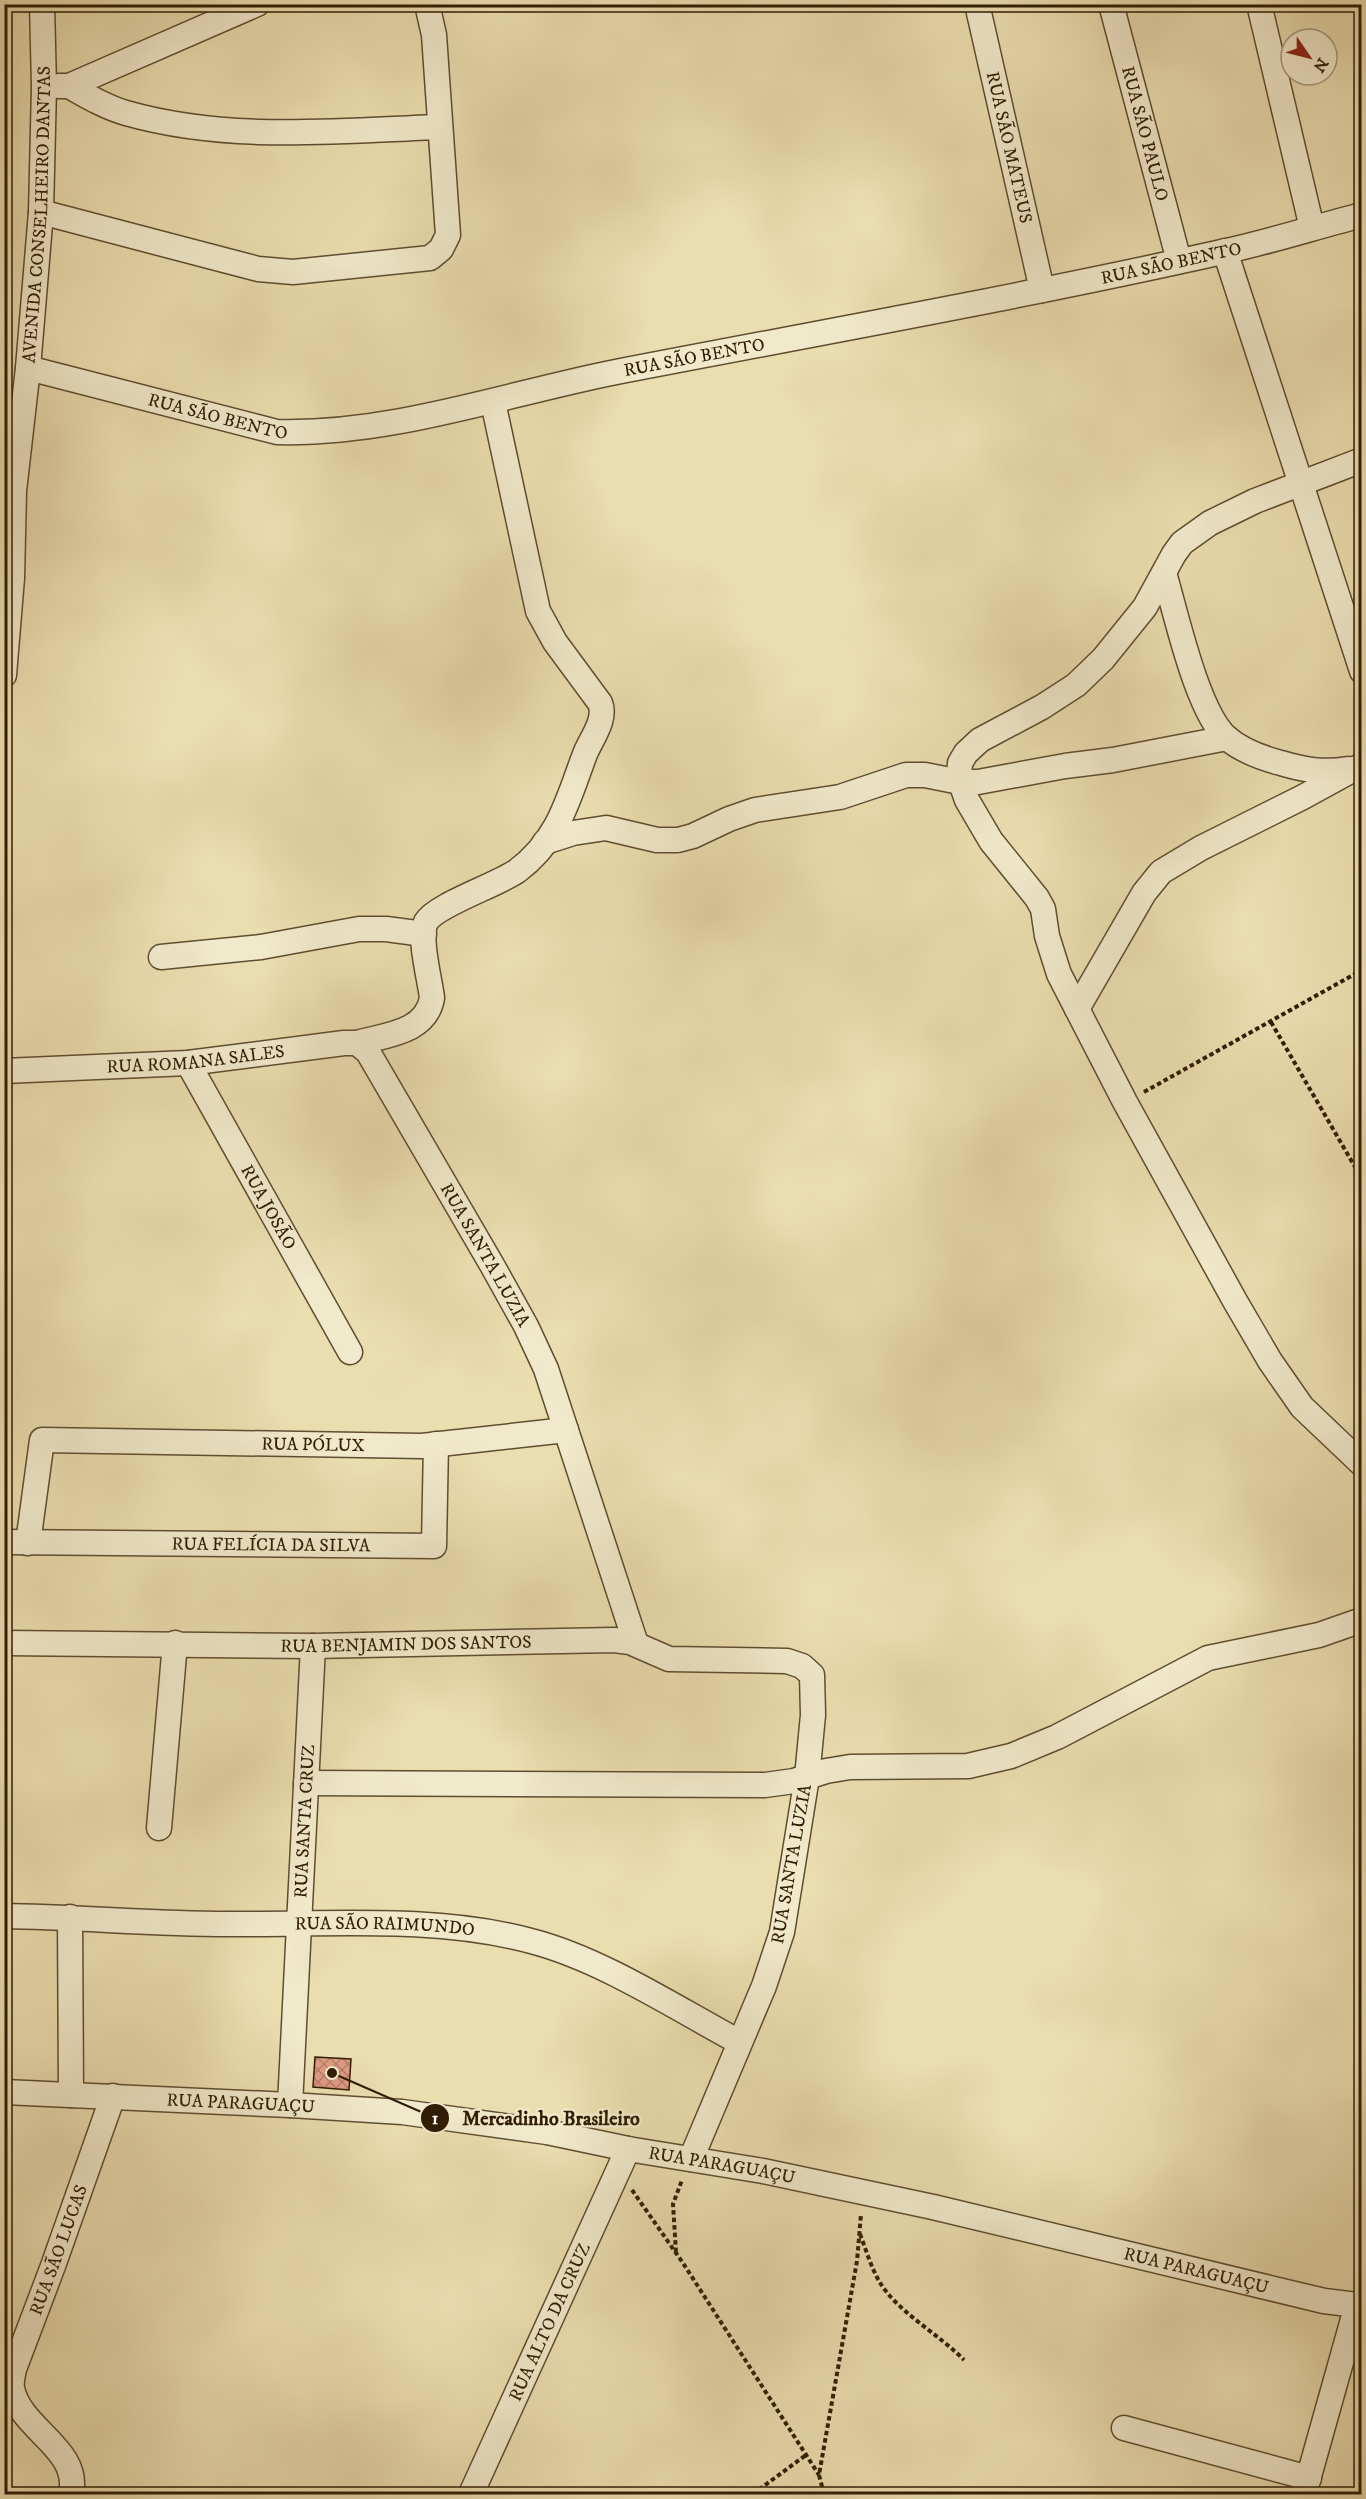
<svg xmlns="http://www.w3.org/2000/svg" width="1366" height="2499" font-family="'IM FELL DW Pica',serif">
	<defs>
		<pattern id="building-cross-hatch" width="8" height="8" patternUnits="userSpaceOnUse" patternTransform="scale(1.5)"><rect width="8" height="8" fill="#de9a81"/><path d="M0 0l8 8M0 8l8-8" fill="none" stroke="#b57d68"/></pattern>
	</defs>
	<rect width="100%" height="100%" fill="#eaddaf"/>
	<filter id="stains"><feTurbulence type="fractalNoise" baseFrequency=".00333" numOctaves="4"/><feColorMatrix values="0 0 0 0 .2 0 0 0 0 .09 0 0 0 0 .02 0 0 0 .5 -.17"/></filter>
	<radialGradient id="worn" r=".72"><stop offset=".6" stop-color="#630" stop-opacity="0"/><stop offset="1" stop-color="#630" stop-opacity=".3"/></radialGradient>
	<path fill="url(#building-cross-hatch)" stroke="#311d05" stroke-width="1.5" d="M315,2057L351,2059L349,2090L313,2087Z"/>
	<g fill="none" stroke-linecap="round" stroke-linejoin="round">
		<defs>
			<g id="minor">
				<path id="s1" d="M977,4L1042,290"/>
				<path id="s2" d="M1111,4L1179,261"/>
				<path d="M1259,4L1312,228"/>
				<path d="M59,86H69L257,4"/>
				<path d="M69,86C87,96 105,107 126,113C228,142 335,131 439,127"/>
				<path d="M41,212L258,269L293,272L430,258L441,249L448,235L434,35L427,4"/>
				<path d="M1225,251L1362,671"/>
				<path id="s3" d="M28,368L277,432C392,435 505,394 616,372C818,333 1021,297 1222,252C1269,242 1315,227 1362,215"/>
				<path d="M1362,460L1255,501L1210,523L1182,543L1174,554L1145,607L1103,659L1076,685L1042,707L980,740L966,753L960,763L959,777L967,800L991,841L1037,898L1043,909L1047,936L1059,974L1125,1102L1235,1301L1270,1361L1302,1407L1362,1464"/>
				<path d="M1164,573C1176,613 1197,712 1227,738C1242,751 1262,758 1281,763C1304,770 1323,773 1348,769"/>
				<path id="s4" d="M4,675L12,578L14,491L28,368L41,212L44,87L42,4"/>
				<path d="M545,842L573,833L606,828L657,840H678L693,836L729,819L755,810L840,797L906,775H925L960,782H978L1065,766L1113,760L1227,738"/>
				<path d="M161,957L261,947L359,929H386L424,934"/>
				<path d="M1077,1009L1144,893L1161,872L1201,848L1303,797L1356,768"/>
				<path d="M357,1043C385,1035 426,1033 432,998C430,979 418,938 426,922C436,905 497,885 517,871C559,840 568,799 585,754C591,739 607,719 600,703L555,642L538,611L493,402"/>
				<path id="s5" d="M188,1063L350,1352"/>
				<path id="s6" d="M4,1071L188,1063L344,1043H357L368,1052L492,1265L526,1326L546,1369L636,1644"/>
				<path id="s7" d="M4,1542L434,1546L436,1444"/>
				<path id="s8" d="M28,1543L42,1440L422,1446L566,1430"/>
				<path id="s9" d="M4,1643L313,1646L614,1640L630,1642L669,1659L787,1661L802,1666L812,1675L813,1715L807,1777L782,1932L764,1986L691,2159"/>
				<path d="M306,1783L765,1785L794,1781L826,1771L850,1767L968,1766L1011,1756L1057,1737L1208,1658L1319,1635L1362,1620"/>
				<path d="M159,1828L175,1643"/>
				<path id="s10" d="M4,1916C79,1917 153,1924 227,1924C327,1925 434,1915 531,1941C601,1959 674,2007 739,2042"/>
				<path d="M70,1917L71,2095"/>
				<path id="s11" d="M4,2092L290,2105L402,2112L547,2132L628,2149L763,2171L933,2207L1324,2301L1357,2305"/>
				<path id="s12" d="M290,2105L313,1646"/>
				<path d="M1124,2428L1309,2478"/>
				<path id="s13" d="M71,2494C81,2448 20,2430 12,2388C11,2382 13,2375 14,2369L53,2266L113,2096"/>
				<path id="s14" d="M471,2494L628,2149"/>
				<path d="M1304,2494L1357,2305"/>
			</g>
		</defs>
		<use href="#minor" stroke="#5f4d30" stroke-width="27"/>
		<path stroke="#311d05" stroke-width="4" stroke-dasharray="4.5 3" stroke-linecap="butt" d="M1271,1022L1362,1179
			M1144,1092L1362,970
			M632,2190L683,2263L819,2475
			M860,2234C866,2250 871,2267 879,2281C896,2311 940,2335 964,2360
			M676,2252L673,2204L682,2180
			M753,2494L806,2455
			M824,2494L819,2475L857,2261L861,2214"/>
		<use href="#minor" stroke="#f1e9cb" stroke-width="24"/>
	</g>
	<g text-anchor="middle" stroke-width="4.5" stroke-linejoin="round" paint-order="stroke">
		<g font-size="18" fill="#311d05" stroke="#f1e9cb">
			<text dy="6" stroke="none"><textPath href="#s2" startOffset="134">RUA SÃO PAULO</textPath></text>
			<text dy="6" stroke="none"><textPath href="#s1" startOffset="147">RUA SÃO MATEUS</textPath></text>
			<text dy="6" stroke="none"><textPath href="#s4" startOffset="462">AVENIDA CONSELHEIRO DANTAS</textPath></text>
			<text dy="6" stroke="none"><textPath href="#s3" startOffset="1168">RUA SÃO BENTO</textPath></text>
			<text dy="6" stroke="none"><textPath href="#s3" startOffset="682">RUA SÃO BENTO</textPath></text>
			<text dy="6" stroke="none"><textPath href="#s3" startOffset="196">RUA SÃO BENTO</textPath></text>
			<text dy="6" stroke="none"><textPath href="#s6" startOffset="192">RUA ROMANA SALES</textPath></text>
			<text dy="6" stroke="none"><textPath href="#s5" startOffset="165">RUA JOSÃO</textPath></text>
			<text dy="6" stroke="none"><textPath href="#s6" startOffset="603">RUA SANTA LUZIA</textPath></text>
			<text dy="6" stroke="none"><textPath href="#s8" startOffset="375">RUA PÓLUX</textPath></text>
			<text dy="6" stroke="none"><textPath href="#s7" startOffset="267">RUA FELÍCIA DA SILVA</textPath></text>
			<text dy="6" stroke="none"><textPath href="#s9" startOffset="402">RUA BENJAMIN DOS SANTOS</textPath></text>
			<text dy="6" stroke="none"><textPath href="#s12" startOffset="284">RUA SANTA CRUZ</textPath></text>
			<text transform="translate(791 1864) rotate(-80)" y="6">RUA SANTA LUZIA</text>
			<text dy="6" stroke="none"><textPath href="#s10" startOffset="381">RUA SÃO RAIMUNDO</textPath></text>
			<text dy="6" stroke="none"><textPath href="#s11" startOffset="237">RUA PARAGUAÇU</textPath></text>
			<text dy="6" stroke="none"><textPath href="#s11" startOffset="723">RUA PARAGUAÇU</textPath></text>
			<text dy="6" stroke="none"><textPath href="#s13" startOffset="272">RUA SÃO LUCAS</textPath></text>
			<text dy="6" stroke="none"><textPath href="#s11" startOffset="1209">RUA PARAGUAÇU</textPath></text>
			<text dy="6" stroke="none"><textPath href="#s14" startOffset="189">RUA ALTO DA CRUZ</textPath></text>
		</g>
	</g>
	<path fill="none" stroke="#311d05" stroke-width="2" d="M332 2073L435 2118"/>
	<g fill="#311d05" stroke="#f1e9cb" stroke-width="2">
		<circle cx="332" cy="2073" r="6"/>
		<circle cx="435" cy="2118" r="15"/>
	</g>
	<g font-size="18" text-anchor="middle" font-weight="bold" fill="#fff">
		<text x="435" y="2124">1</text>
	</g>
	<g font-size="20" text-anchor="middle" font-weight="bold" fill="#311d05" stroke="#f1e9cb" stroke-width="4.5" stroke-linejoin="round" paint-order="stroke">
		<text x="551" y="2125">Mercadinho Brasileiro</text>
	</g>
	<rect width="1366" height="2499" fill="none" stroke="#eaddaf" stroke-width="24"/>
	<rect x="6" y="6" width="1354" height="2487" fill="none" stroke="#311d05" stroke-width="3"/>
	<rect x="12" y="12" width="1342" height="2475" fill="none" stroke="#311d05" stroke-width="1.5"/>
	<g transform="translate(1309 57) rotate(125)"><circle r="28" fill="#f1e9cb" stroke="#a4977c" stroke-width="1.5"/>
	<path d="M0-4.5L10 22L0 15L-10 22Z" fill="#8f2418"/>
	<text y="-9" font-size="16" font-weight="bold" text-anchor="middle" fill="#311d05">N</text>
	</g>
	<rect width="100%" height="100%" filter="url(#stains)"/>
	<rect width="100%" height="100%" fill="url(#worn)"/>
</svg>
